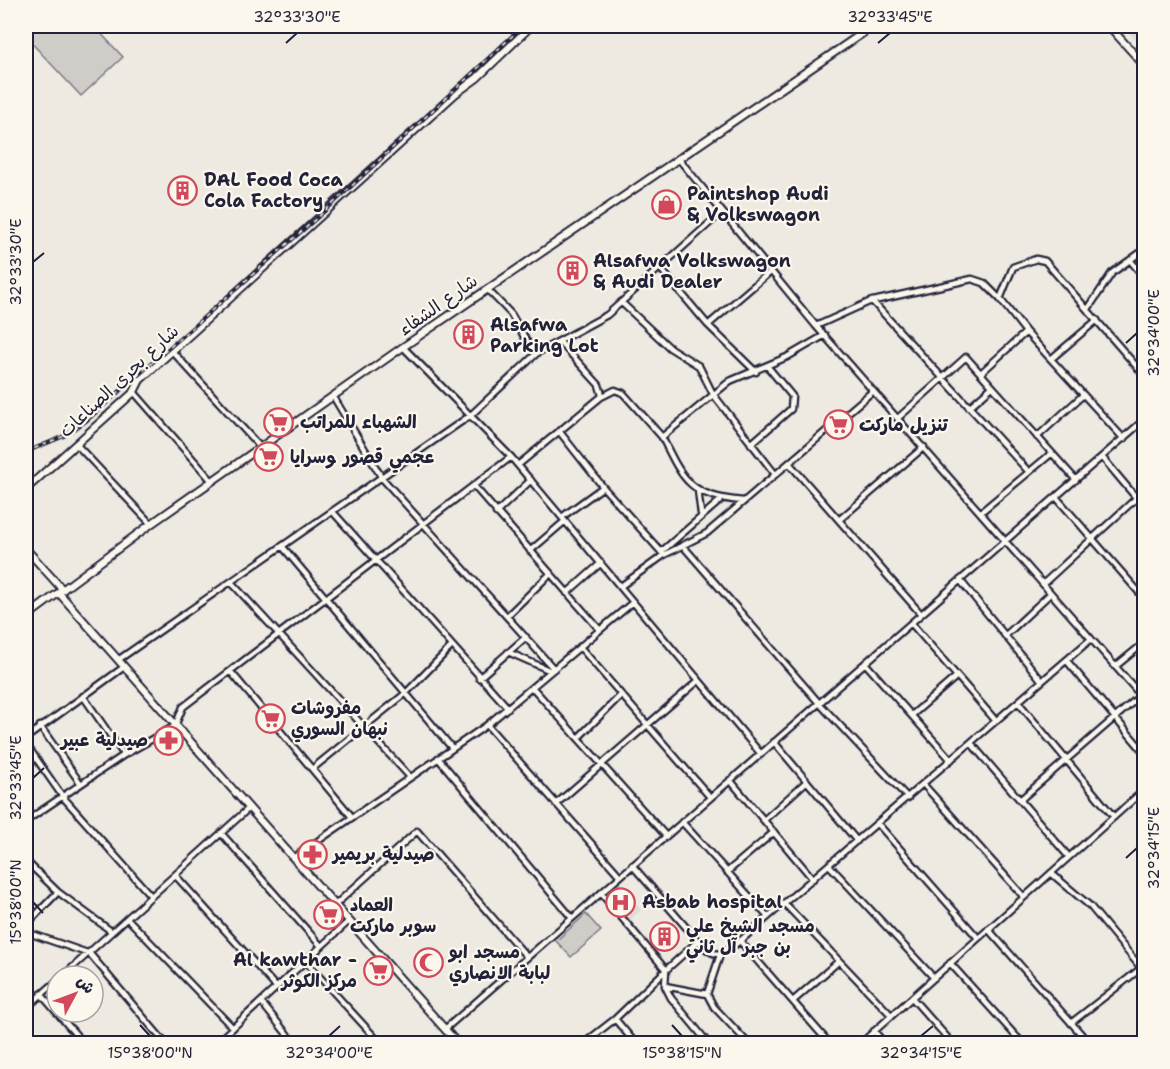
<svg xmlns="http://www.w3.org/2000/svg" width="1170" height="1069" font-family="'Shantell Sans','Playpen Sans Arabic',sans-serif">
	<rect width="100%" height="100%" fill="#eeeae2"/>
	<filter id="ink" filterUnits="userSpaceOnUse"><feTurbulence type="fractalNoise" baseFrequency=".0167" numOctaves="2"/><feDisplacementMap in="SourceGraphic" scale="12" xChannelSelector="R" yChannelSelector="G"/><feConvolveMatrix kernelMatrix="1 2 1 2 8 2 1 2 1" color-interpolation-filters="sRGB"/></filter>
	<g filter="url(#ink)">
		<path fill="#dfdbd5" d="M1123,26H1144V49Z
			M616,880L630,892L627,894L641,910L627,923L601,893Z"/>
		<path fill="#d0cdc9" stroke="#797882" stroke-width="1.5" d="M29,26H94L123,57L81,96L26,37V29Z
			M586,914L601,931L571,957L556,941Z"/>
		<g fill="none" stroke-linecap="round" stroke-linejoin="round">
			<defs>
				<path id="minor" d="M678,158L816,326L1144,699
					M1130,260L1144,277
					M660,268L708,325L756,372
					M487,289L511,314L529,345L537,353L607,315L722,212
					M1000,299L1013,267L1036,259L1045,261L1144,375
					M872,301L1029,472
					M621,302L670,348L699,366L713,394L775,474
					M1088,309L1112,273L1144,250
					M708,325L771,271
					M816,326L869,302L972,279L984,283L1000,299L1026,332L1124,439
					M560,342L599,385L602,395
					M403,347L511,457L761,754
					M172,351L260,447
					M1051,359L1097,320
					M981,373L1026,332
					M134,392L212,481
					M333,396L382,478L554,669
					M969,407L992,387
					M898,418L966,357L1076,480
					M559,431L603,487L562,517
					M1037,437L1083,395
					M76,444L151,524
					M751,444L791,409L792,396L767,366
					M1102,457L1144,507
					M789,463L921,614
					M518,465L601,397L615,390L623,393L662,437
					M474,486L600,630
					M603,487L664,555
					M698,490L701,514
					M1056,497L1144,598
					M743,501C690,496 684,482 662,437L730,381L787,357L825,335
					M333,512L508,708
					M981,512L1052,453
					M496,513L531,480
					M839,520L924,447
					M282,546L452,748
					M684,547L819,703L908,798
					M530,551L565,521
					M661,552L722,499
					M960,580L1042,681
					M231,582L410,777
					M1043,584L1144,491
					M621,586L664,555L707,533L873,391
					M567,593L601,563
					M507,616L550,574
					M911,623L996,721
					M1005,636L1051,593
					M580,647L710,797
					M508,652L551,671
					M118,660L471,415L537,353
					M1067,661L1144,752
					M865,663L951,760
					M1116,666L1144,643
					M231,672L352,817
					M479,678L526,637
					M532,687L666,836
					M83,696L124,755
					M1018,702L1114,817
					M912,715L957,676
					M487,725L620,876
					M40,726L81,784
					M26,738L124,667
					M578,738L621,695
					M774,742L857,841
					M971,743L1069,857
					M26,744L63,797L151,896
					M438,758L572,918
					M312,769L406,693L451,647
					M730,780L813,879
					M923,784L1024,897
					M1020,800L1141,695
					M556,804L698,681
					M764,820L807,781
					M26,821L124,755L175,726L183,707L511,457
					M682,822L768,917
					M878,824L978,938
					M221,833L321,946
					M293,858L487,725L632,603
					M26,861L58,892L111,931
					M632,865L698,941
					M829,865L934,978
					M727,872L774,832
					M1051,873L1090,906L1142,969
					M175,875L276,987
					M784,903L891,1015
					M335,905L417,831L527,957
					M127,918L233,1028
					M26,925L58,892
					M988,929L1090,1044
					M26,932L90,954L166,1044
					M740,941L830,1044
					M720,955L707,994L714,1007L749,1044
					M305,961L381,1044
					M950,963L1023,1044
					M63,976L249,808
					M665,986L707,994
					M41,994L84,1044
					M912,998L953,1044
					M793,1001L839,961
					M261,1002L295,1044
					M26,1008L57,981
					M615,1019L636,1044
					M1071,1023L1144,966
					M445,1029L1144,420
					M874,1031L885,1044
					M215,1044L349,921
					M583,1044L615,1019L666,970L601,893
					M709,1044L671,998L665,986L666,970L698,941C716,961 720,955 740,941L1091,639
					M860,1044L1144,790
					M1011,1044L1018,1038"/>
				<path id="tertiary" d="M1109,26L1144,65
					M26,489L134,392L140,380L455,94L477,78L531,26
					M26,549L63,590
					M59,593L458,1044
					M26,617L151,524L403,347L873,26"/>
			</defs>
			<use href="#minor" stroke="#22223b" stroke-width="9"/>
			<use href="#tertiary" stroke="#22223b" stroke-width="10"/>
			<use href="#minor" stroke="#fbf7ec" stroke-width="4.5"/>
			<use href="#tertiary" stroke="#fbf7ec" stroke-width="6"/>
			<defs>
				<path id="rail" d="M26,452L62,437L86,421L327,209L523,26"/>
			</defs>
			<use href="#rail" stroke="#22223b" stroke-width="4"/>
			<use href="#rail" stroke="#fbf7ec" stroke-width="1.5" stroke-dasharray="4.5" stroke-linecap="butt"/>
		</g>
	</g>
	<path fill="none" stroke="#22223b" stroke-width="2" d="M286,43L297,33M878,43L890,33M33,262L44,253M1126,343L1137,333M33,778L44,768M1126,858L1137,848M33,902L43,913M140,1025L150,1036M672,1025L682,1036M329,1036L340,1026M921,1036L933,1026"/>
	<defs>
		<symbol id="building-ring" viewBox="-11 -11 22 22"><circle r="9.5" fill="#fbf7ec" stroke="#d1495b" stroke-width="1.5"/><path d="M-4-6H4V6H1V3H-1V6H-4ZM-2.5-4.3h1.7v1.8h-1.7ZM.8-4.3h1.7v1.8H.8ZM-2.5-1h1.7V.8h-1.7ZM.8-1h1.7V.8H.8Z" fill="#d1495b"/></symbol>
		<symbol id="shop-ring" viewBox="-11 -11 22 22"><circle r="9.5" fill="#fbf7ec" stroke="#d1495b" stroke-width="1.5"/><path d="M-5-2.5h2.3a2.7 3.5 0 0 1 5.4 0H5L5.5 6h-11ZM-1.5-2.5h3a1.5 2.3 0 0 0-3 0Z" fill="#d1495b"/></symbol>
		<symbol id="supermarket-ring" viewBox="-11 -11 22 22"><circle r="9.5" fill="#fbf7ec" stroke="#d1495b" stroke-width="1.5"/><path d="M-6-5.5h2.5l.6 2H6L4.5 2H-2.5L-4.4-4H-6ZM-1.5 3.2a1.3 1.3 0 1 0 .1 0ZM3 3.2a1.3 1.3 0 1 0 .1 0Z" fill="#d1495b"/></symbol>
		<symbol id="pharmacy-ring" viewBox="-11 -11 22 22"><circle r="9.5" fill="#fbf7ec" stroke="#d1495b" stroke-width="1.5"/><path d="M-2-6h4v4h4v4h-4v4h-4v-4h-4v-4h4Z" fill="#d1495b"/></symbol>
		<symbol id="hospital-ring" viewBox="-11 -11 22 22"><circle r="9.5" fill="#fbf7ec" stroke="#d1495b" stroke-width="1.5"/><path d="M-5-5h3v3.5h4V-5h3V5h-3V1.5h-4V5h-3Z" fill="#d1495b"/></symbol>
		<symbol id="mosque-ring" viewBox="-11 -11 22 22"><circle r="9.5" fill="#fbf7ec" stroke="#d1495b" stroke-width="1.5"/><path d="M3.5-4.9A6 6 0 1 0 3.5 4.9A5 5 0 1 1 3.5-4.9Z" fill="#d1495b"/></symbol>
	</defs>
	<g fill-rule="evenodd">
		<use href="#building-ring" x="166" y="174" width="33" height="33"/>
		<use href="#shop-ring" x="650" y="188" width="33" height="33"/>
		<use href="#building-ring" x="556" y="254" width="33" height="33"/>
		<use href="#building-ring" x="452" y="318" width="33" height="33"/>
		<use href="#supermarket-ring" x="262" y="406" width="33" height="33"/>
		<use href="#supermarket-ring" x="822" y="408" width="33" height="33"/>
		<use href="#supermarket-ring" x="252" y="440" width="33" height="33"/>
		<use href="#supermarket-ring" x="254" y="702" width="33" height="33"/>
		<use href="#pharmacy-ring" x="152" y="724" width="33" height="33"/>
		<use href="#pharmacy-ring" x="296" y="838" width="33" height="33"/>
		<use href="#hospital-ring" x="604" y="886" width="33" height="33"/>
		<use href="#supermarket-ring" x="312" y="898" width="33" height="33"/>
		<use href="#building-ring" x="648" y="920" width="33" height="33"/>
		<use href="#mosque-ring" x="412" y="946" width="33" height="33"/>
		<use href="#supermarket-ring" x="362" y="954" width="33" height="33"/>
	</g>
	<g text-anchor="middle" stroke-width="4.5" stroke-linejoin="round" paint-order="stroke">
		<g font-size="18" font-weight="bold" fill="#22223b" stroke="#fbf7ec" text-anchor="start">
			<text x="204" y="186">DAL Food Coca<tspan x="204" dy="21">Cola Factory</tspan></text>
			<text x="687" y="200">Paintshop Audi<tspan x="687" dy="21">&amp; Volkswagon</tspan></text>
			<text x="593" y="267">Alsafwa Volkswagon<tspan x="593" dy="21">&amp; Audi Dealer</tspan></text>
			<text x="490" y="331">Alsafwa<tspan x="490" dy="21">Parking Lot</tspan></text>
			<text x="300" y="428">الشهباء للمراتب</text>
			<text x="859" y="431">تنزيل ماركت</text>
			<text x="290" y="463">عجمي قصور وسرايا</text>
			<text x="291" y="714">مفروشات<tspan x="291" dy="21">نبهان السوري</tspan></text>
			<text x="148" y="746" text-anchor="end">صيدلية عبير</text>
			<text x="333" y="860">صيدلية بريمير</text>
			<text x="642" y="908">Asbab hospital</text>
			<text x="350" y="911">العماد<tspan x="350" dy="21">سوبر ماركت</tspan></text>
			<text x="686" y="932">مسجد الشيخ علي<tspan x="686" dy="21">بن جبر آل ثاني</tspan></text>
			<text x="449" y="958">مسجد ابو<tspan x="449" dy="21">لبابة الانصاري</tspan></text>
			<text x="357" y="966" text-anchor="end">Al kawthar -<tspan x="357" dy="21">مركز الكوثر</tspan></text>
		</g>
		<g font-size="18" fill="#22223b" stroke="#fbf7ec">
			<text transform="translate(438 305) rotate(-35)" y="6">شارع الشفاء</text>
			<text transform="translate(119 381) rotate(-43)" y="6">شارع بحرى الصناعات</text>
		</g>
	</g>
	<rect width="1170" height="1069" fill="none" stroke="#fbf7ec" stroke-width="66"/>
	<g transform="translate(75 994) rotate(49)"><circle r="28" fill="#fbf7ec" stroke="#a4a2a5" stroke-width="1.5"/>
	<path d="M0-4.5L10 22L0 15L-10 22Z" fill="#d1495b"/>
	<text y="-9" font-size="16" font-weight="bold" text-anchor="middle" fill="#22223b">ش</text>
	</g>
	<rect x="33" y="33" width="1104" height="1003" fill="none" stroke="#22223b" stroke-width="2"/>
	<g font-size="15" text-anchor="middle" fill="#22223b">
		<text x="297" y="22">32°33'30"E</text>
		<text x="890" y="22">32°33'45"E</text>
		<text transform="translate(16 262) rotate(-90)" y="5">32°33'30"E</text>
		<text transform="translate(1154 333) rotate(-90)" y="5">32°34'00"E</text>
		<text transform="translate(16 778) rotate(-90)" y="5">32°33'45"E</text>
		<text transform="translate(1154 848) rotate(-90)" y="5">32°34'15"E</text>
		<text transform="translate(16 902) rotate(-90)" y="5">15°38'00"N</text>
		<text x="150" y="1058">15°38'00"N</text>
		<text x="329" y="1058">32°34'00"E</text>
		<text x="682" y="1058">15°38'15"N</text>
		<text x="921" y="1058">32°34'15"E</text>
	</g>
</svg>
